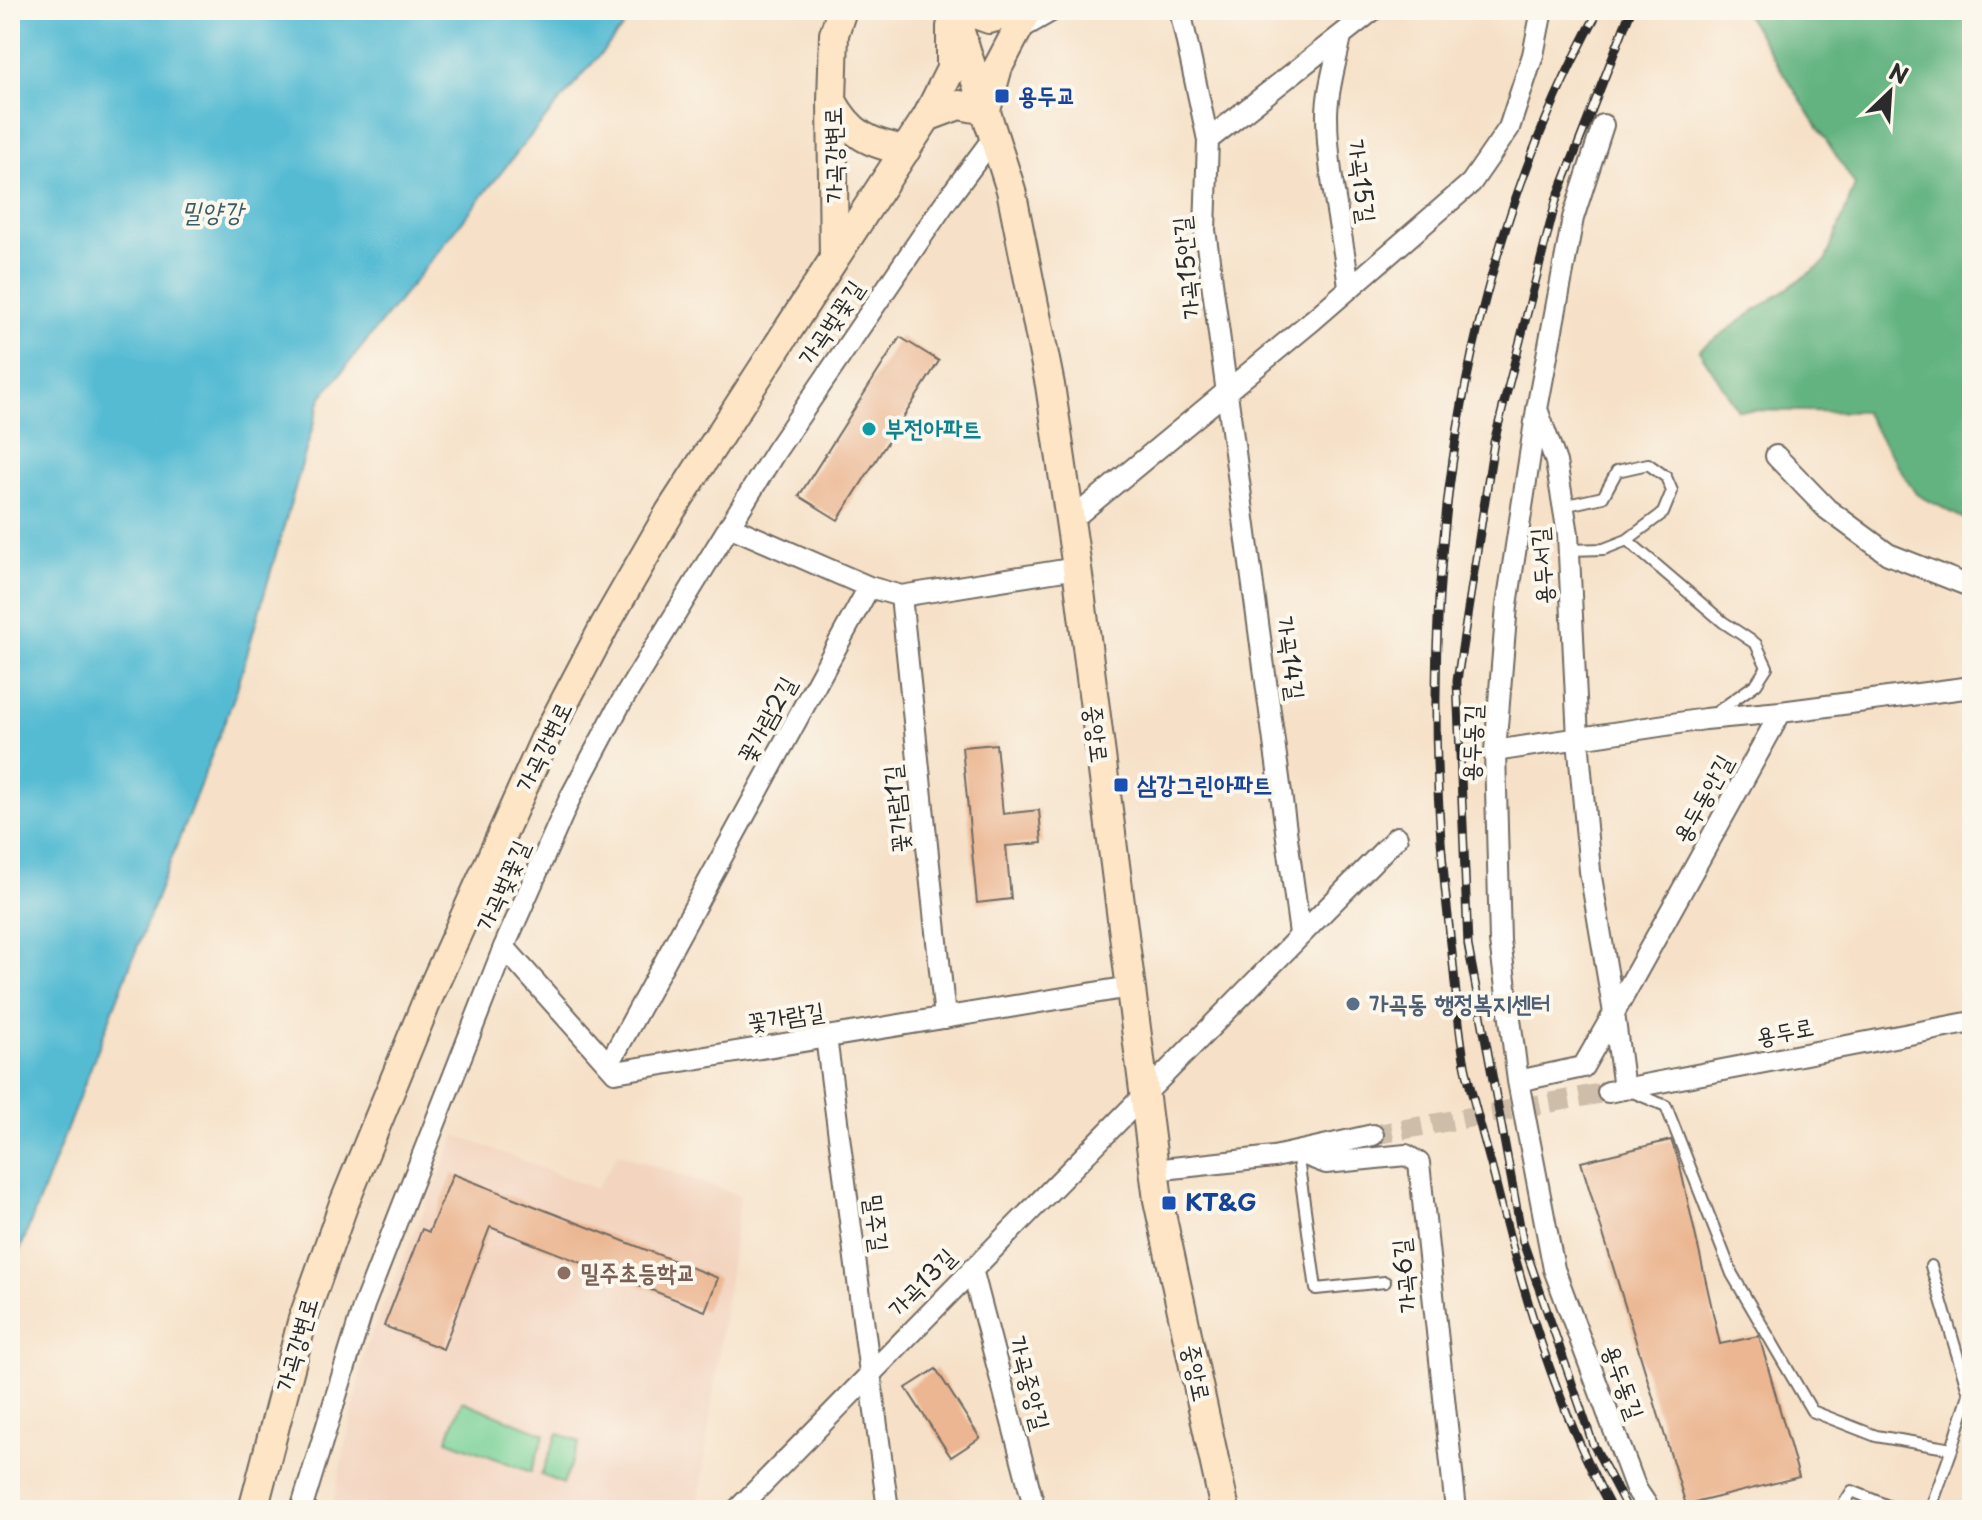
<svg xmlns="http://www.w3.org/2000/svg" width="1982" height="1520" font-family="'Playpen Sans','Poor Story',sans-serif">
	<rect width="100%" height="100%" fill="#fbf7ec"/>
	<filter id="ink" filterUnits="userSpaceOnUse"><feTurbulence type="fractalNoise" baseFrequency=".0125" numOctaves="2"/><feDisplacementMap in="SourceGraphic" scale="16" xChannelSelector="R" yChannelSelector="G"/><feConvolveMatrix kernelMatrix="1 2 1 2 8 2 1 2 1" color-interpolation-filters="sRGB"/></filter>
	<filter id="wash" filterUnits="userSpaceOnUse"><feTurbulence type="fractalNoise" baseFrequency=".006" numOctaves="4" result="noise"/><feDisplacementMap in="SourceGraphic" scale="32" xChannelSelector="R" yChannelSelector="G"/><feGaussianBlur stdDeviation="1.8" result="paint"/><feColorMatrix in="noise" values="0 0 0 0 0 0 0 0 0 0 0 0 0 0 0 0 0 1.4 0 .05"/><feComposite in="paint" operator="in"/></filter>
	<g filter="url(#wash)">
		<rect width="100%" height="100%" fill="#f6e1c8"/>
		<path fill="#f3d4bf" d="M456,1135L596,1189L618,1153L740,1196L699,1502L691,1510L332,1509L365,1349Z"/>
		<path fill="#79d197" stroke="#527e61" stroke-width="2" d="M462,1401L545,1434L531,1472L447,1440Z
			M558,1433L580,1442L563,1484L541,1475Z"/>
		<path fill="#62b380" stroke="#466f56" stroke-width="2" d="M1743,10H1972V523L1916,494L1864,412L1738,410L1699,350L1825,262L1855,185Z"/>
		<path fill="#55bbd3" stroke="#40737f" stroke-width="2" d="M10,10H638L528,139L321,398L236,692L10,1276Z"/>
		<g id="blocks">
			<path fill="#ebb691" d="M900,337L939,361L838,520L799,496Z
				M996,744L1003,814L1039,810L1042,843L1006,846L1011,899L977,903L962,747Z
				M1671,1140L1679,1162L1720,1344L1759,1336L1799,1477L1686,1505L1581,1162Z
				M453,1174L718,1278L705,1311L490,1227L443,1349L384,1326L422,1229L429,1232Z
				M936,1369L980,1438L951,1457L906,1388Z"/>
		</g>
	</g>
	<g filter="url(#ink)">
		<use href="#blocks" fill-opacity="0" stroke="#726b62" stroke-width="2"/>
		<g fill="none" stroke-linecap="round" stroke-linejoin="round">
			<path stroke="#cdbda9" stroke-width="20" stroke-dasharray="20 10" stroke-linecap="butt" d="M1373,1135L1608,1092"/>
			<defs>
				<path id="lane" d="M1563,506L1603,497L1617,471L1648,464L1666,477L1672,491L1663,513L1627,540
					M1569,550L1604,549L1627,540L1723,622L1756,644L1767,667L1756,684L1714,714
					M1630,1091L1666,1106L1732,1274L1812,1411L1876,1436L1952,1449L1930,1510
					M1297,1152L1316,1289L1385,1282
					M1931,1266L1969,1394L1952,1449
					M1840,1510L1852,1491L1898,1510"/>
				<path id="street" d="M1180,10L1208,140L1205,230L1300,934
					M1018,30L1053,10
					M1341,36C1336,62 1327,90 1327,115C1327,173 1342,230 1349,287
					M1208,140L1373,10
					M1537,409L1507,605L1495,751L1500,941L1518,1081L1554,1269L1636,1489L1650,1510
					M1776,456L1827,509L1888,554L1972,587
					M1070,521L1313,320L1471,183L1509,128L1533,55L1542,10
					M729,526L869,587L901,596L1077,568
					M901,596L945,1018
					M1495,751L1705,719L1781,712
					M504,947L615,1072L1130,987
					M826,1037L888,1510
					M609,1064L869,587
					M1518,1081L1583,1067L1614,1013L1590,871L1578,739L1568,534L1556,462L1537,409L1573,218L1603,125
					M1624,1089L1614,1013L1781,712L1972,687
					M1608,1092L1972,1022
					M1297,1152L1326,1163L1406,1155L1419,1163L1456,1510
					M1154,1170L1274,1157L1373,1135
					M972,1269L1035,1510
					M301,1510L364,1305L504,947L570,798L619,706L775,452L944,204L994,137
					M737,1510L1397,837"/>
				<path id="secondary" d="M953,10L1011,190L1050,385L1077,568L1158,1200L1225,1510
					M964,10L989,19L1023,10
					M951,27V69L927,117L959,105L986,110L998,67L1028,10
					M832,101C850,134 869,144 906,150
					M834,259L927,117
					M253,1510L302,1322L343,1206L429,996L544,741L605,625L670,512L834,259L832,101L834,34L842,10"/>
			</defs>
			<use href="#lane" stroke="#726b62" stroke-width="14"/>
			<use href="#street" stroke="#726b62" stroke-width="24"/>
			<use href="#secondary" stroke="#726b62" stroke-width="32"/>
			<use href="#lane" stroke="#fff" stroke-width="10"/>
			<use href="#street" stroke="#fff" stroke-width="20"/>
			<use href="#secondary" stroke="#fde5c5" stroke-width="28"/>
			<defs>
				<path id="rail" d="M1599,10C1445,291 1413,621 1450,935C1455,976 1457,1018 1464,1059C1472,1100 1485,1140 1495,1180C1523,1294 1556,1406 1612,1510
					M1628,1510L1593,1444L1523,1242L1468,945L1457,681L1494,442L1556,201L1631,10"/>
			</defs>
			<use href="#rail" stroke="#2b2b2b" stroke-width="9"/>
			<use href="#rail" stroke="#fbf7ec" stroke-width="6" stroke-dasharray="18" stroke-linecap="butt"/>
		</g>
	</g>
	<g fill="#1a4fb4" stroke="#fbf7ec" stroke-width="3">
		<rect x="994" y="88" width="16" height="16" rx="4"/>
		<rect x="1113" y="777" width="16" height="16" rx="4"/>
		<rect x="1161" y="1195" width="16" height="16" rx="4"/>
	</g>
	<circle fill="#0f9aa8" stroke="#fbf7ec" stroke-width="3" cx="869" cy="429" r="8"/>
	<circle fill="#5c6f8a" stroke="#fbf7ec" stroke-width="3" cx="1353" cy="1004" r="8"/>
	<circle fill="#8d6e63" stroke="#fbf7ec" stroke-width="3" cx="564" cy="1273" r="8"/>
	<g text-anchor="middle" stroke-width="8" stroke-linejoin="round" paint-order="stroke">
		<g font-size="24" font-weight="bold" fill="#164399" stroke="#fbf7ec" text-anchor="start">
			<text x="1018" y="104">용두교</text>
			<text x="1137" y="793">삼강그린아파트</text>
			<text x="1185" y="1211">KT&amp;G</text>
		</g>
		<g font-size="24" fill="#2b2b2b" stroke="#fbf7ec">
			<text transform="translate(834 155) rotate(-91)" y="8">가곡강변로</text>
			<text transform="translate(1361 181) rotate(82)" y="8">가곡15길</text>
			<text transform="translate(1187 268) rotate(-96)" y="8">가곡15안길</text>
			<text transform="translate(831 323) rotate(-56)" y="8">가곡벚꽃길</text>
			<text transform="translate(1542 566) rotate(-94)" y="8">용두서길</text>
			<text transform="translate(1290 658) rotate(82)" y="8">가곡14길</text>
			<text transform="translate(767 720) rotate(-61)" y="8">꽃가람2길</text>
			<text transform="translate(1096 734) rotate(83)" y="8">중앙로</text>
			<text transform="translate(1472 743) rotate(-88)" y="8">용두동길</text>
			<text transform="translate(544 747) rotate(-64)" y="8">가곡강변로</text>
			<text transform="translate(1703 799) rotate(-61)" y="8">용두동안길</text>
			<text transform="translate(897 809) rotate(-96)" y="8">꽃가람1길</text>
			<text transform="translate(503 886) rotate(-66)" y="8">가곡벚꽃길</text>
			<text transform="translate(786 1017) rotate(-9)" y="8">꽃가람길</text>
			<text transform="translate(1785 1032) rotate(-11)" y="8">용두로</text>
			<text transform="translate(876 1223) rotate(83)" y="8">밀주길</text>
			<text transform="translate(1405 1276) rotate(-96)" y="8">가곡6길</text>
			<text transform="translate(922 1283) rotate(-46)" y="8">가곡13길</text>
			<text transform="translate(297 1345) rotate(-74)" y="8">가곡강변로</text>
			<text transform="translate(1196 1373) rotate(78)" y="8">중앙로</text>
			<text transform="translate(1623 1382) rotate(70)" y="8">용두동길</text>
			<text transform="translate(1029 1383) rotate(75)" y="8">가곡중앙길</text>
		</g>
		<g font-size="24" font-weight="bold" fill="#0d838f" stroke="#fbf7ec" text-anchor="start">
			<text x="885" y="437">부전아파트</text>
		</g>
		<g font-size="24" font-weight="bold" fill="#4e5e75" stroke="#fbf7ec" text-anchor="start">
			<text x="1369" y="1012">가곡동 행정복지센터</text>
		</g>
		<g font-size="24" font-weight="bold" fill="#785e54" stroke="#fbf7ec" text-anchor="start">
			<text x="580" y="1281">밀주초등학교</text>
		</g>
		<g font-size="26" font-style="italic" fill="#3a5d66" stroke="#fbf7ec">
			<text x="212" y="221">밀양강</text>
		</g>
	</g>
	<rect width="1982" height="1520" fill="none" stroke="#fbf7ec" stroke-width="40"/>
	<g transform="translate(1890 92) rotate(25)" stroke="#fbf7ec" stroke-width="6" paint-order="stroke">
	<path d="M0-6L14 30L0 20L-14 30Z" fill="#2b2b2b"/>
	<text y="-12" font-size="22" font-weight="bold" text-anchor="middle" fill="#2b2b2b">N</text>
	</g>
</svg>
